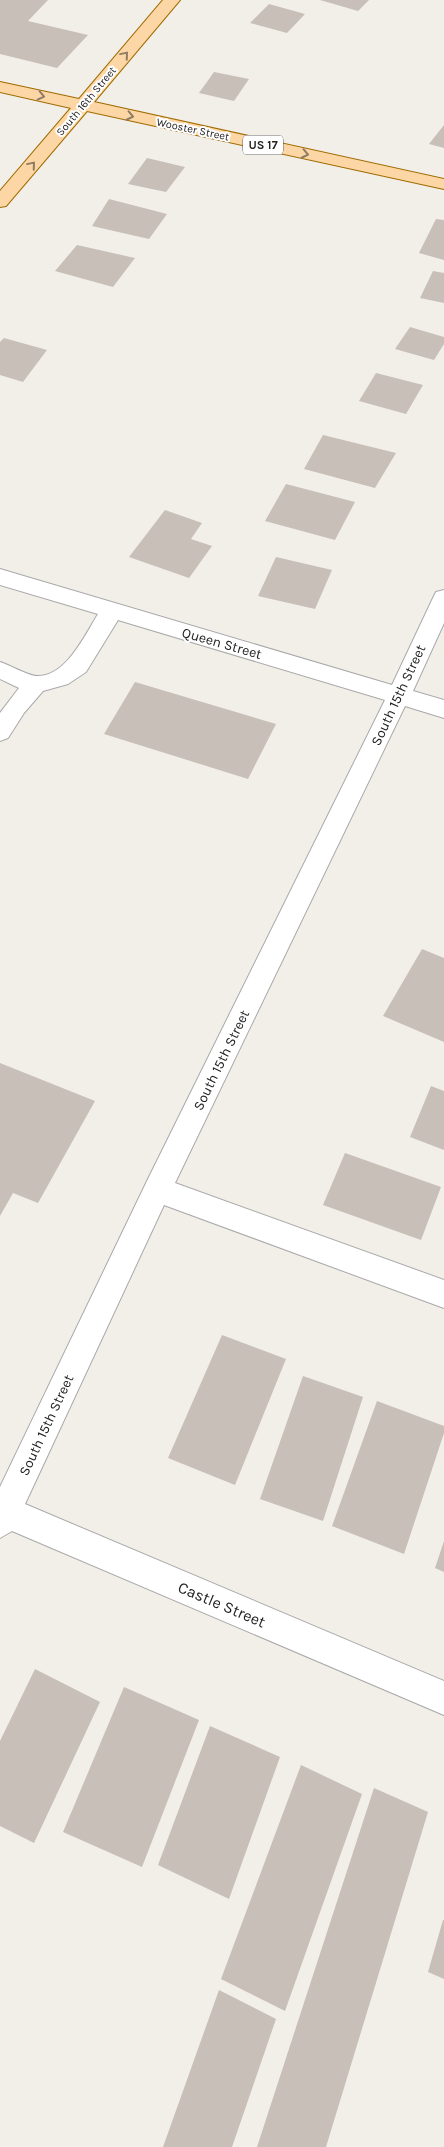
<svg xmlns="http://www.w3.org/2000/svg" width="444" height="2147" font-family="Karla,sans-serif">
	<rect width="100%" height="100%" fill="#f2efe9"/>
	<path fill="#c7bfb8" d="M0,0H48L28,21L88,35L57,68L0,54Z
		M320,0H369L358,11Z
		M269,4L305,14L287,33L250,23Z
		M214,72L249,79L234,101L199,93Z
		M444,125V148L429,144Z
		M147,158L185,167L166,192L128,184Z
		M109,199L167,214L149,239L92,226Z
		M436,219L444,220V260L419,253Z
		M77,245L135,258L113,287L55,271Z
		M433,271L444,273V303L420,298Z
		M410,327L444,337V344L434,360L395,349Z
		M4,338L47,350L23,382L0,375V342Z
		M376,373L423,385L406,414L359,401Z
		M323,435L396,453L375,488L304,469Z
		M286,484L355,502L335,540L265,521Z
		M165,510L202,523L191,539L212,546L189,578L129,557Z
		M276,557L332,570L315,609L258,596Z
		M135,682L276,724L248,779L104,734Z
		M422,949L444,958V1042L383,1016Z
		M0,1063L95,1101L38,1203L13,1193L0,1216Z
		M431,1086L444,1091V1150L410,1137Z
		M345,1153L441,1187L421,1240L323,1205Z
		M222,1335L286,1359L235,1485L168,1458Z
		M303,1376L363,1397L323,1521L260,1499Z
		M377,1401L444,1426V1433L404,1554L332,1526Z
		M444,1541V1572L435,1568Z
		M35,1669L100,1702L34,1843L0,1826V1741Z
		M124,1687L199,1720L142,1867L63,1832Z
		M210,1726L280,1757L229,1899L158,1865Z
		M301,1765L362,1794L285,2011L221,1979Z
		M374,1788L428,1812L326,2147H257Z
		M443,1920H444V1979L428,1972Z
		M219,1990L276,2019L232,2147H163Z"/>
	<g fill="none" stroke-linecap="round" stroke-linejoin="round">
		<defs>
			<path id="minor" d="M0,569L392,685L433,598L436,592L444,590V623L413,691L444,700V718L405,706L175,1183L444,1280V1308L164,1205L25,1504L444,1681V1715L12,1531L0,1538V1487L147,1181L385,700L118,620L86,672L68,684L43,691L24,713L8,738L0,741V713L19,688L0,679V662C10,665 28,676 37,676C66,677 85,635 98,614L0,585Z"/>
			<path id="major" d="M163,0H180L94,102L444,179V189L87,111L6,206L0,207V191L71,108L0,92V82L79,99Z"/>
		</defs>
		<use href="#minor" stroke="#a9a9a9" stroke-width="2"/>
		<use href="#major" stroke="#a06b00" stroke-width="2"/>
		<use href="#minor" fill="#fff" fill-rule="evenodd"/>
		<use href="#major" fill="#fcd6a4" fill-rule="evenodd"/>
	</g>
	<defs><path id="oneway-chevron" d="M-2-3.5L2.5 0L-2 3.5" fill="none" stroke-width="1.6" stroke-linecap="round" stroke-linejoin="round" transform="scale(1.25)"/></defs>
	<g stroke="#8f7c63">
		<use href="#oneway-chevron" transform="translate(125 55) rotate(-50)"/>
		<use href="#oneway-chevron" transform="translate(41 96) rotate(13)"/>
		<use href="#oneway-chevron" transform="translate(130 116) rotate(12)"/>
		<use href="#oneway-chevron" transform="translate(305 154) rotate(12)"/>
		<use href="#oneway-chevron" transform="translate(32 165) rotate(-50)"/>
	</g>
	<g text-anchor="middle" stroke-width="4" stroke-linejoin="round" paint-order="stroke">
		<g font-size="11" fill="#222" stroke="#fff">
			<text transform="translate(86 101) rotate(-50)" y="4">South 16th Street</text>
			<text transform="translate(193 129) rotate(12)" y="4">Wooster Street</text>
		</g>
		<rect fill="#fff" stroke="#646464" stroke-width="1" x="243" y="135.5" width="40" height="19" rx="4"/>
		<g font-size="12" font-weight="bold" fill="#222">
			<text x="263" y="149">US 17</text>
		</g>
		<g font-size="14" fill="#222" stroke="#fff">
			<text transform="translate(222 643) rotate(16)" y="5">Queen Street</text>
			<text transform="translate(398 695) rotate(-65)" y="5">South 15th Street</text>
			<text transform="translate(221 1060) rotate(-64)" y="5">South 15th Street</text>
			<text transform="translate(46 1425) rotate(-65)" y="5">South 15th Street</text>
		</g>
		<g font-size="16" fill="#222" stroke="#fff">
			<text transform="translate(222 1604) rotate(23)" y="6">Castle Street</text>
		</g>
	</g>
</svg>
